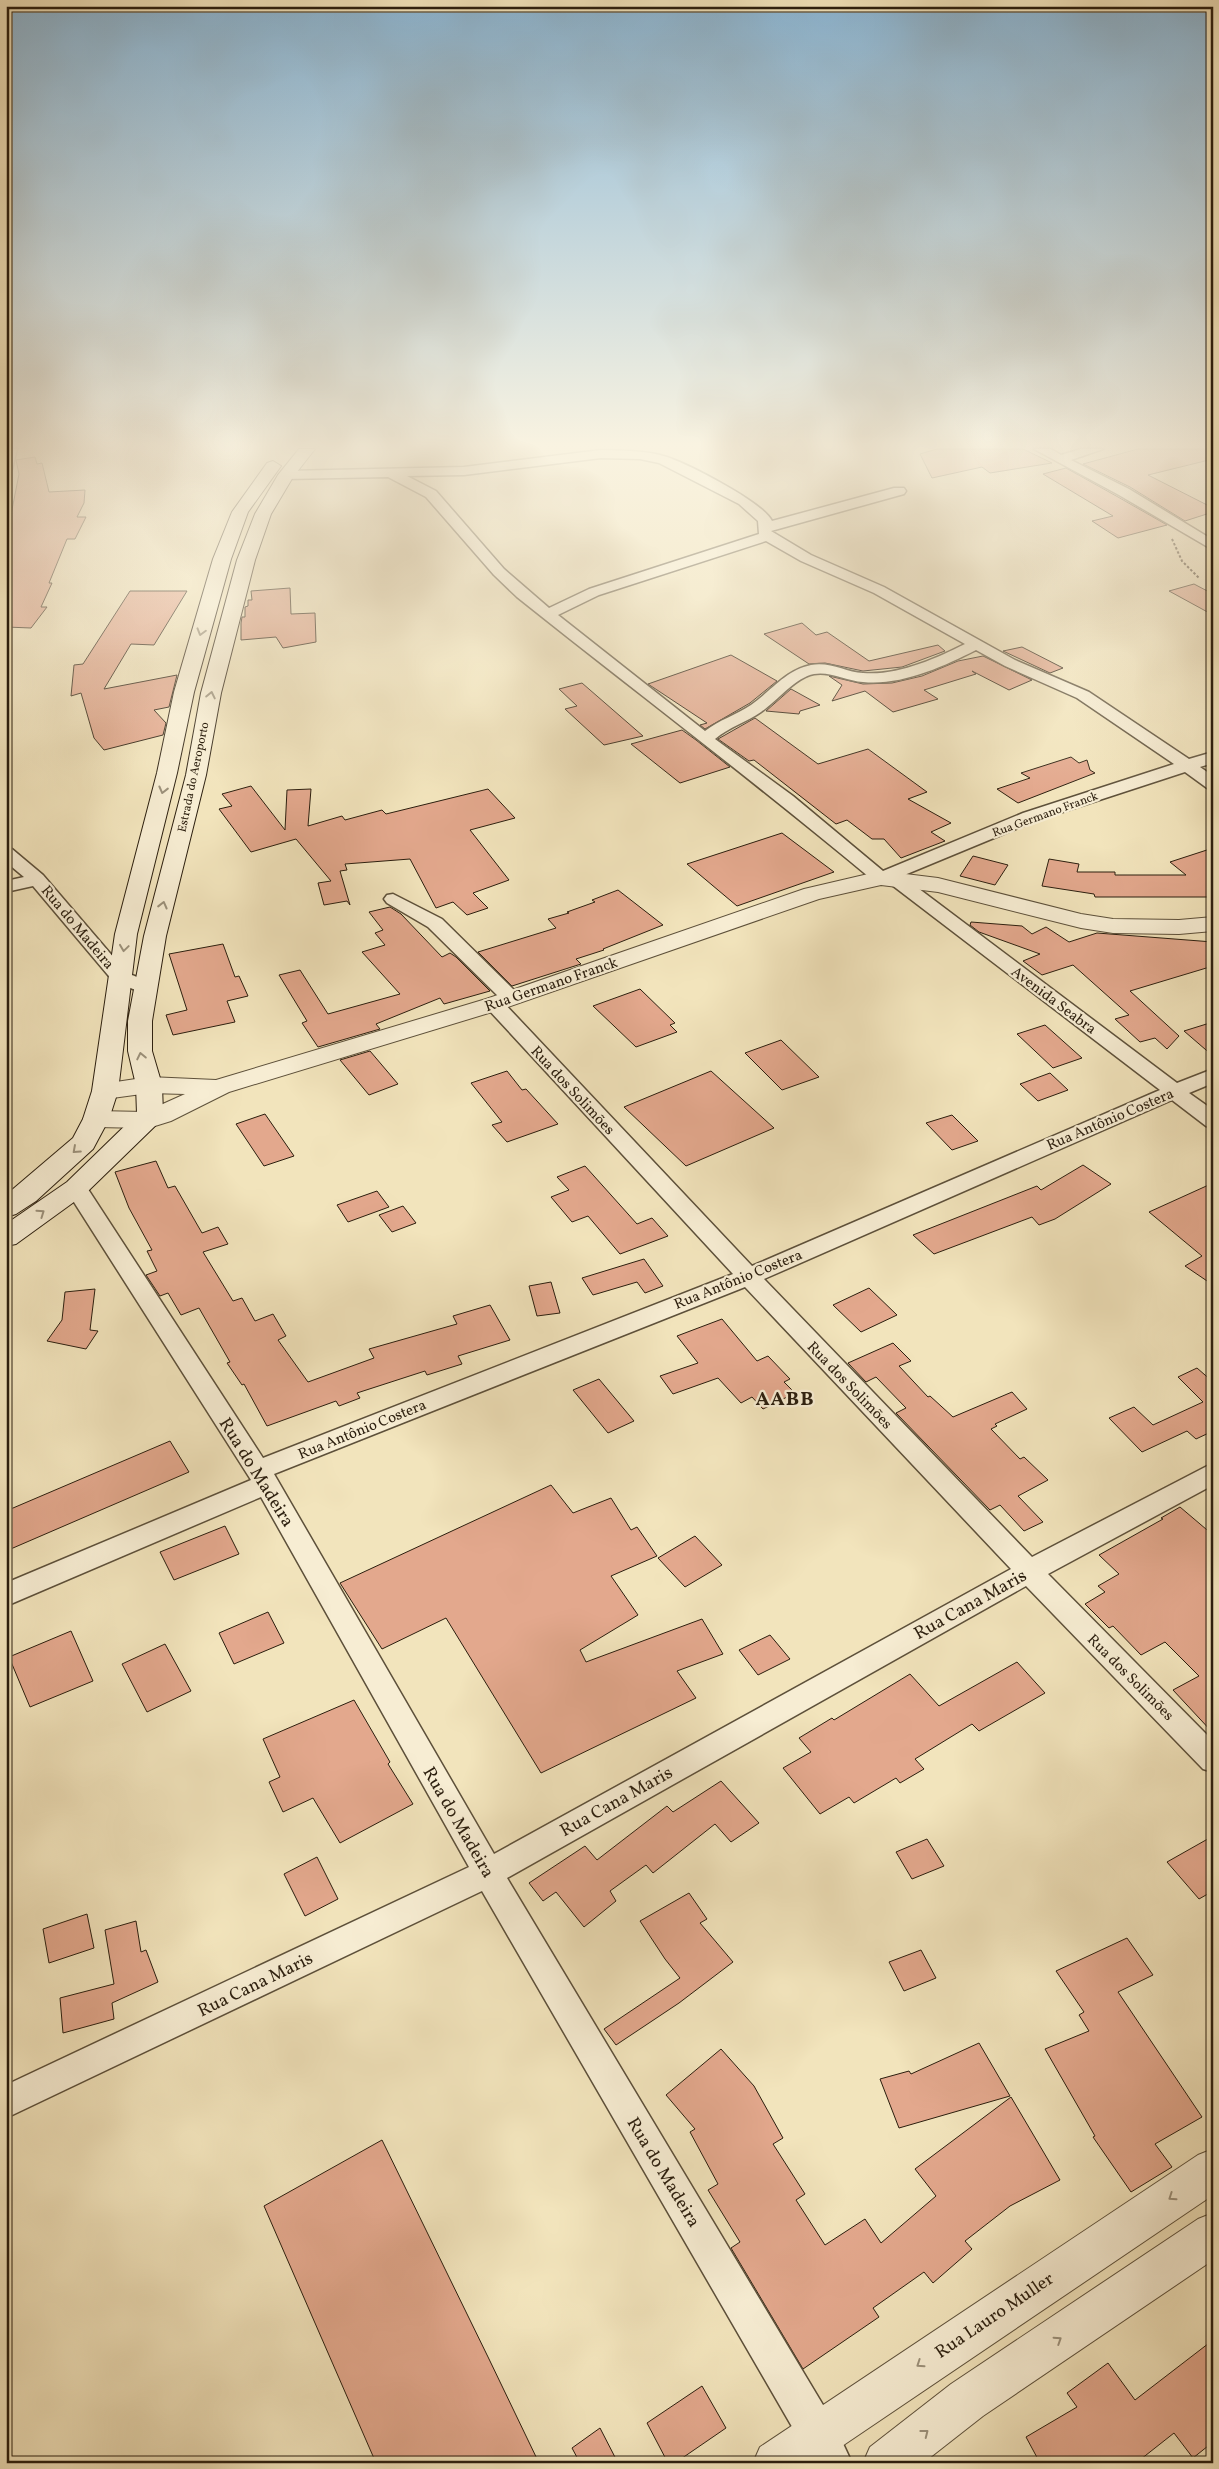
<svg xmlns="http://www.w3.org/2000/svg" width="1219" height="2469" font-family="Vollkorn,serif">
	<rect width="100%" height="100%" fill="#f2e4bc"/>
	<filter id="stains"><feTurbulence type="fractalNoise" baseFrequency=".004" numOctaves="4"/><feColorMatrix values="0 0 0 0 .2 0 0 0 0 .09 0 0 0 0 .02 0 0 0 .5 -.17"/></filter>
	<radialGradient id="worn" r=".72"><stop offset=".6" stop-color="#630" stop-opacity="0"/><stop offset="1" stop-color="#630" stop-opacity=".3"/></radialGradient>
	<path fill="#e3a88d" stroke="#2b1e0e" d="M937,449H1023L1052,463L990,473L982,467L932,478L920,454Z
		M1138,449H1213V459L1148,475L1213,508V512L1185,521L1130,487L1083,464Z
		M35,457L37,464L42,463L49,492L85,490L84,503L77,517H86L75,539H67L49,583H52L41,607H47L31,628L6,627V521L10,520L19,474L16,460Z
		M1066,468L1118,497L1167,525L1118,538L1092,521L1113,516L1043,474Z
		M1194,584L1213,594V615L1169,591Z
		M290,588L291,614L315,613L316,642L283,648L276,637L241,640V623L242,617H245V607L248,606V600H252L251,591Z
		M130,591H187L154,645L131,644L104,689L177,675L169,707L154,710L166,723L163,735L104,750L94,738L81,693L71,696L74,665L83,664Z
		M802,623L816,635L827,632L869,661L938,645L945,651L902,667L863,671L825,663L809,664L764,634Z
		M1022,647L1063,668L1050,673L1003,651Z
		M731,655L777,681L750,703L705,729L700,725L707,723L648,684Z
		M983,656L1032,680L1009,690L972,671L976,674L924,690L938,699L893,712L865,691L832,701L842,685L829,676L863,684L892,683L922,676L958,661Z
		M582,683L643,736L604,745L565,709L577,706L559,689Z
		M791,689L820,705L800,711L799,714L766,711Z
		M755,718L818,764L868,749L927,792L908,799L951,823L931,832L945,841L901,858L884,839H872L847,820L836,824L754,760L749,761L718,739Z
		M682,730L696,740L730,767L680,783L631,744Z
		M1071,757L1079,763L1087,760L1090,770L1095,773L1018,803L997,789L1030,778L1021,773Z
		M251,786L285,830L287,790L311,789L308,826L342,816L345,820L382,810L386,814L488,789L515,818L470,830L509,880L473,893L488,908L467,915L453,902L436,908L410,859L345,864L347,870L340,871L350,905L347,901L324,905L318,883L331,881L296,839L251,852L219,809L232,806L222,794Z
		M782,833L834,872L737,906L687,864Z
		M1213,848V897H1095L1094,894L1042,886L1049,859L1079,864L1077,872H1115V875H1186L1170,862Z
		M973,856L1008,865L995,885L960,876Z
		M618,890L663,925L603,949L604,950L576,959L581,964L512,986L478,952L556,928L548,919L569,913L567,912L595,902L592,900Z
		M390,907L401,914L442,957L450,953L456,957L490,991L444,1004L440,998L376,1024L380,1029L318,1047L302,1023L307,1021L279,975L300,970L328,1014L400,994L362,952L385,945L375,933L383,930L369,912Z
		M971,922L1022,926L1032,934L1046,927L1069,942L1097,933L1213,942V966L1130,991L1179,1036L1167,1049L1155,1038L1140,1042L1115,1019L1129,1015L1073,965L1042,975L1023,961L1040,954L979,932L970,925Z
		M223,944L235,977L239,976L248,996L227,1001L235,1022L173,1035L166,1015L187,1010L169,954Z
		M640,989L675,1023L670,1025L677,1032L636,1047L593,1006Z
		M1213,1022V1056L1184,1031Z
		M1045,1025L1082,1058L1053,1068L1017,1034Z
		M781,1040L819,1077L782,1090L745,1053Z
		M370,1051L398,1084L369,1095L340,1060Z
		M507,1071L522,1090L526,1089L558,1124L507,1142L492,1125L502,1122L471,1083Z
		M711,1071L774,1128L686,1166L624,1107Z
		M1050,1073L1068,1090L1038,1101L1020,1084Z
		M265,1114L294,1156L264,1166L236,1124Z
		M952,1115L978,1141L952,1150L926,1123Z
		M156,1161L168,1188L175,1186L202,1233L218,1227L228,1244L203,1252L233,1301L242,1298L255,1321L273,1314L286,1336L278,1340L308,1382L374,1358L369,1349L457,1324L453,1316L490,1305L510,1340L458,1356L462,1364L427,1375L425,1371L357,1393L360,1398L339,1406L336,1401L267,1426L244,1384L242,1385L227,1363L230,1362L199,1308L181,1315L168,1293L160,1296L146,1275L157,1271L147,1251L152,1250L129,1208L115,1172Z
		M1083,1165L1111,1184L1055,1219L1039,1225L1032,1217L934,1254L913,1235L1037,1186L1041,1190Z
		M585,1166L637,1224L652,1218L668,1236L620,1254L588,1216L572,1222L551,1197L569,1190L557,1177Z
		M1213,1183V1285L1185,1266L1202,1256L1149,1212Z
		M377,1191L389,1207L348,1222L337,1205Z
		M403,1206L416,1223L392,1232L379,1215Z
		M644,1259L663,1286L645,1293L637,1282L593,1295L582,1278Z
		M551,1282L560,1313L537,1316L529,1286Z
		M869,1288L897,1315L861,1332L833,1305Z
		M95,1289L90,1330L98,1331L86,1349L47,1341L62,1320L65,1292Z
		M722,1319L757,1361L768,1356L790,1379L784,1382L795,1393L763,1409L752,1397L741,1403L718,1378L673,1394L660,1376L698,1363L677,1336Z
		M893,1343L911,1361L899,1366L928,1397L930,1396L953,1417L1012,1392L1027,1409L995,1424L997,1426L991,1429L1020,1459L1024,1457L1048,1480L1018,1496L1043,1522L1024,1531L1000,1505L990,1510L896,1413L906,1408L876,1377L866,1382L848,1363Z
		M1197,1368L1213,1382V1431L1196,1439L1187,1431L1142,1452L1109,1418L1134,1407L1153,1425L1203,1402L1178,1377Z
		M599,1379L634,1421L608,1433L573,1390Z
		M170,1441L189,1472L6,1551V1511Z
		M551,1485L573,1513L611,1498L631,1530L637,1527L657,1556L611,1576L638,1615L580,1650L586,1662L702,1619L723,1654L677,1671L696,1698L541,1773L446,1618L382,1649L340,1583Z
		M1180,1507L1213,1535V1733L1173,1690L1199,1676L1165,1642L1141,1655L1113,1626L1109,1628L1085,1604L1105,1592L1098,1586L1119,1574L1099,1555L1163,1519L1161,1518Z
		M225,1526L239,1554L174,1580L160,1552Z
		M695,1536L722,1565L685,1587L658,1558Z
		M268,1612L284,1643L234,1664L219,1633Z
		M71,1631L93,1681L30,1707L9,1657Z
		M770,1635L790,1659L758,1675L739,1650Z
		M165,1644L191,1691L147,1712L122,1664Z
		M1017,1662L1045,1693L979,1731L972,1724L915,1759L924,1769L900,1783L896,1778L854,1803L849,1797L820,1814L783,1768L811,1752L799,1738L832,1718L834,1720L910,1674L939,1706Z
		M354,1700L390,1762L388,1764L413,1804L340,1843L313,1798L283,1812L269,1782L280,1777L263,1739Z
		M721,1781L759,1823L731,1842L715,1824L653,1873L646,1865L610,1891L616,1901L584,1927L556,1892L543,1901L529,1883L585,1846L597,1860L667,1806L673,1812Z
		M1213,1836V1891L1199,1899L1167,1862Z
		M927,1839L944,1866L912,1879L896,1852Z
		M317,1857L338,1899L305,1916L284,1874Z
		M689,1893L707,1919L700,1923L733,1962L679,2003L616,2045L604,2029L680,1978L665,1959L640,1921Z
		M87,1914L94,1948L49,1963L43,1929Z
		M136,1921L141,1952L146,1950L158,1982L112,2003L114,2019L63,2033L60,1998L114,1984L105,1930Z
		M1127,1938L1153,1975L1118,1992L1202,2117L1155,2144L1172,2167L1131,2192L1093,2137L1095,2136L1045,2049L1089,2031L1079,2015L1084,2012L1056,1971Z
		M921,1950L936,1978L904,1991L889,1962Z
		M979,2043L1010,2096L899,2128L880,2079L909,2071L911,2074Z
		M721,2049L754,2086L783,2138L773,2144L805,2194L796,2200L825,2245L865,2219L881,2243L936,2196L915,2169L1011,2097L1060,2180L1010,2206L965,2241L972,2249L933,2283L924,2272L873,2308L879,2317L803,2369L731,2248L740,2242L708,2190L718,2184L690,2132L695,2129L666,2095Z
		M382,2140L489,2359L539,2463H376L264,2206Z
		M1213,2340V2442L1193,2458L1174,2433L1136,2463H1040L1026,2437L1077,2407L1067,2393L1108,2363L1135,2400Z
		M702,2386L726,2428L675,2463H668L647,2423Z
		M600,2428L618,2463H580L572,2448Z"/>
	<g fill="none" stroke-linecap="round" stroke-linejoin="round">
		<defs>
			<path id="minor" d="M6,449H17L12,469L6,473Z
				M1034,449H1051L1061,455L1081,449H1103L1071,460L1129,489L1213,540V550L1119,495Z
				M601,450C623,451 645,450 667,457C688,464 763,502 772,521L894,488H904L906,491L904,494L771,531L811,555L884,587L1015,660L1089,692L1189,759L1213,752V763L1200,767L1213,776V789L1207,788L1185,772L1035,821L902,876L1177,1083L1213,1069V1083L1189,1093L1213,1110V1128L1206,1126L1172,1100L764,1279L1032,1557L1213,1463V1485L1048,1574L1213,1741V1772L1203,1769L1026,1586L507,1878L832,2420L852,2463H813L482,1891L6,2118V2085L469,1867L261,1497L6,1606V1583L251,1480L65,1188L68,1183L76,1181L84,1183L263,1458L733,1274L487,1008L484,1004L487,1000H501L752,1266L1160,1090L888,882H875C758,784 636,692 517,597L494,575L426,497L388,477L286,479L279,475L286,471L464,467ZM601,458L640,459L659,463L739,504L758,521L759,534L589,589L549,608L504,569L436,491L407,476L464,475ZM766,541L801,561L874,593L965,644C935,659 897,676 863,673C846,672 829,661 811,665C786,670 771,691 751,705C736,715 719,720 705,731L558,615L599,595ZM976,650L1005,666L1077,698L1174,764L1023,813L883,871L793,796L715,739C729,727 747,722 761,712C776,702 796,677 814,674C830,671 847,681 863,682C900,686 943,667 976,650ZM745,1287L1011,1569L494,1854L274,1474Z
				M6,848L12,849L43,875L127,973L152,983L155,987L152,991H138L113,981L33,886L6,892V881L24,877L6,862Z
				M393,894L442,919L517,993L520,997L517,1001H503L428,927L387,903L384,899L387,895Z"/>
			<path id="tertiary" d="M881,871L938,878L1081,914L1113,919L1179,920L1213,917V931L1179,934L1113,933L1081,928L938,892L881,885L819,899L502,1009L229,1092L171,1121L155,1126L146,1128L96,1127L87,1125L83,1119L87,1113L96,1111L145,1112L185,1094L149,1093L105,1099L96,1097L92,1091L96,1085L149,1077L216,1080L486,999L804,889Z
				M1213,2149V2195L817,2463H753L760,2447L1198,2155Z
				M1213,2213V2260L983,2416L923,2463H863L870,2447L951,2384L1198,2219Z"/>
			<path id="secondary" d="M299,449H315L293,477L271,514L255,560L221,693L206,775L166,936L152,1021V1051L162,1085L163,1114L155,1126L85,1194L16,1244L6,1246V1224L67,1182L137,1114L136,1085L128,1051V1021L144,936L186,775L201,693L237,560L255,514L278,475Z
				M273,461L281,466L248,512L231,559L194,692L177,773L137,934L118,1091L109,1119L93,1149L36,1201L16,1214L6,1217V1195L73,1138L83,1119L92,1091L115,934L157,773L174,692L213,559L232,512L267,463Z"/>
		</defs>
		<use href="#minor" stroke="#5d503a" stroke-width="3"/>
		<use href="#tertiary" stroke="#5d503a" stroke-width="2"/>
		<use href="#secondary" stroke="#2b1e0e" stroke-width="2"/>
		<path stroke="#2b1e0e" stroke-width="2" stroke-dasharray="2.5 2" stroke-linecap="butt" d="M1172,539L1182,561L1199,578"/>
		<use href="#minor" fill="#f7edd3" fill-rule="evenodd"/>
		<use href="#tertiary" fill="#f7edd3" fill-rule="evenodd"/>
		<use href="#secondary" fill="#f7edd3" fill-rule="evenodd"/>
	</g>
	<defs><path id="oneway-chevron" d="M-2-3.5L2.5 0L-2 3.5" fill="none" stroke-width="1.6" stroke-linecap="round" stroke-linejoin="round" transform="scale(1.25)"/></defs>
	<g stroke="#9b907a">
		<use href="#oneway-chevron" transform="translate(201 632) rotate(106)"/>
		<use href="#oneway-chevron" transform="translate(211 695) rotate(-78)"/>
		<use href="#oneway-chevron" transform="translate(163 790) rotate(104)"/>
		<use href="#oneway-chevron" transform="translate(163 905) rotate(-76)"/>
		<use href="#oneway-chevron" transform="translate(124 948) rotate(98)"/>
		<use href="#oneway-chevron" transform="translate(141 1056) rotate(-102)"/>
		<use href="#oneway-chevron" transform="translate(76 1150) rotate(138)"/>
		<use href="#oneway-chevron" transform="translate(41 1213) rotate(-35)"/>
		<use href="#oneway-chevron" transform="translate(1172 2197) rotate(146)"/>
		<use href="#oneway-chevron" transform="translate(1058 2340) rotate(-33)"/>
		<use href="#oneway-chevron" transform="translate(920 2364) rotate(146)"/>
		<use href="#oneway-chevron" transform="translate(925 2433) rotate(-38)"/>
	</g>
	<linearGradient id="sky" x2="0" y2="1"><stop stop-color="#8bb7d6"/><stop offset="0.56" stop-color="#f9f3e1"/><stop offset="1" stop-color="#f9f3e1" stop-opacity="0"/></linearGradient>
	<rect width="1219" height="795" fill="url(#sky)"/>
	<g text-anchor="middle" stroke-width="4.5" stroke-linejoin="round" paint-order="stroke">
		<g font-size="12" fill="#2b1e0e" stroke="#f7edd3">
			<text transform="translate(193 777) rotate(-78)" y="4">Estrada do Aeroporto</text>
			<text transform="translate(1045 814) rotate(-20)" y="4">Rua Germano Franck</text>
		</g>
		<g font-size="15" fill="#2b1e0e" stroke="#f7edd3">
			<text transform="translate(78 927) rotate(50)" y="5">Rua do Madeira</text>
			<text transform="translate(551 984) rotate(-19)" y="5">Rua Germano Franck</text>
			<text transform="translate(1054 1000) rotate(37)" y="5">Avenida Seabra</text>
			<text transform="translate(573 1090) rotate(47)" y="5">Rua dos Solimões</text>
			<text transform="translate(1110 1119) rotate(-23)" y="5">Rua Antônio Costera</text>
			<text transform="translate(738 1279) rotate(-22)" y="5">Rua Antônio Costera</text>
			<text transform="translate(850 1385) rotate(46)" y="5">Rua dos Solimões</text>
			<text transform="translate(362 1429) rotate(-22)" y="5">Rua Antônio Costera</text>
			<text transform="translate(1131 1677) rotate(45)" y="5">Rua dos Solimões</text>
		</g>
		<g font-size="18" fill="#2b1e0e" stroke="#f7edd3">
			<text transform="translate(257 1472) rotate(58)" y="6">Rua do Madeira</text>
			<text transform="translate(970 1604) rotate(-29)" y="6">Rua Cana Maris</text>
			<text transform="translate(616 1801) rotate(-29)" y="6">Rua Cana Maris</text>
			<text transform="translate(459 1822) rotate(60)" y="6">Rua do Madeira</text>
			<text transform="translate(255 1984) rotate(-26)" y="6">Rua Cana Maris</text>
			<text transform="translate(664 2172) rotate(59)" y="6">Rua do Madeira</text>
			<text transform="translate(994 2315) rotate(-34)" y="6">Rua Lauro Muller</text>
		</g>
		<g font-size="20" font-weight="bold" letter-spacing="1" fill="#2b1e0e" stroke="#f7edd3">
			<text x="785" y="1405">AABB</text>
		</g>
	</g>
	<rect width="1219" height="2469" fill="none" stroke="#f2e4bc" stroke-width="25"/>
	<rect x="8" y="8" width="1204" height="2454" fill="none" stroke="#2b1e0e" stroke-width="2.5"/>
	<rect x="12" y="12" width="1194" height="2444" fill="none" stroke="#2b1e0e"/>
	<rect width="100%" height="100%" filter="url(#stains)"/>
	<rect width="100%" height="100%" fill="url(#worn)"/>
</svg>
